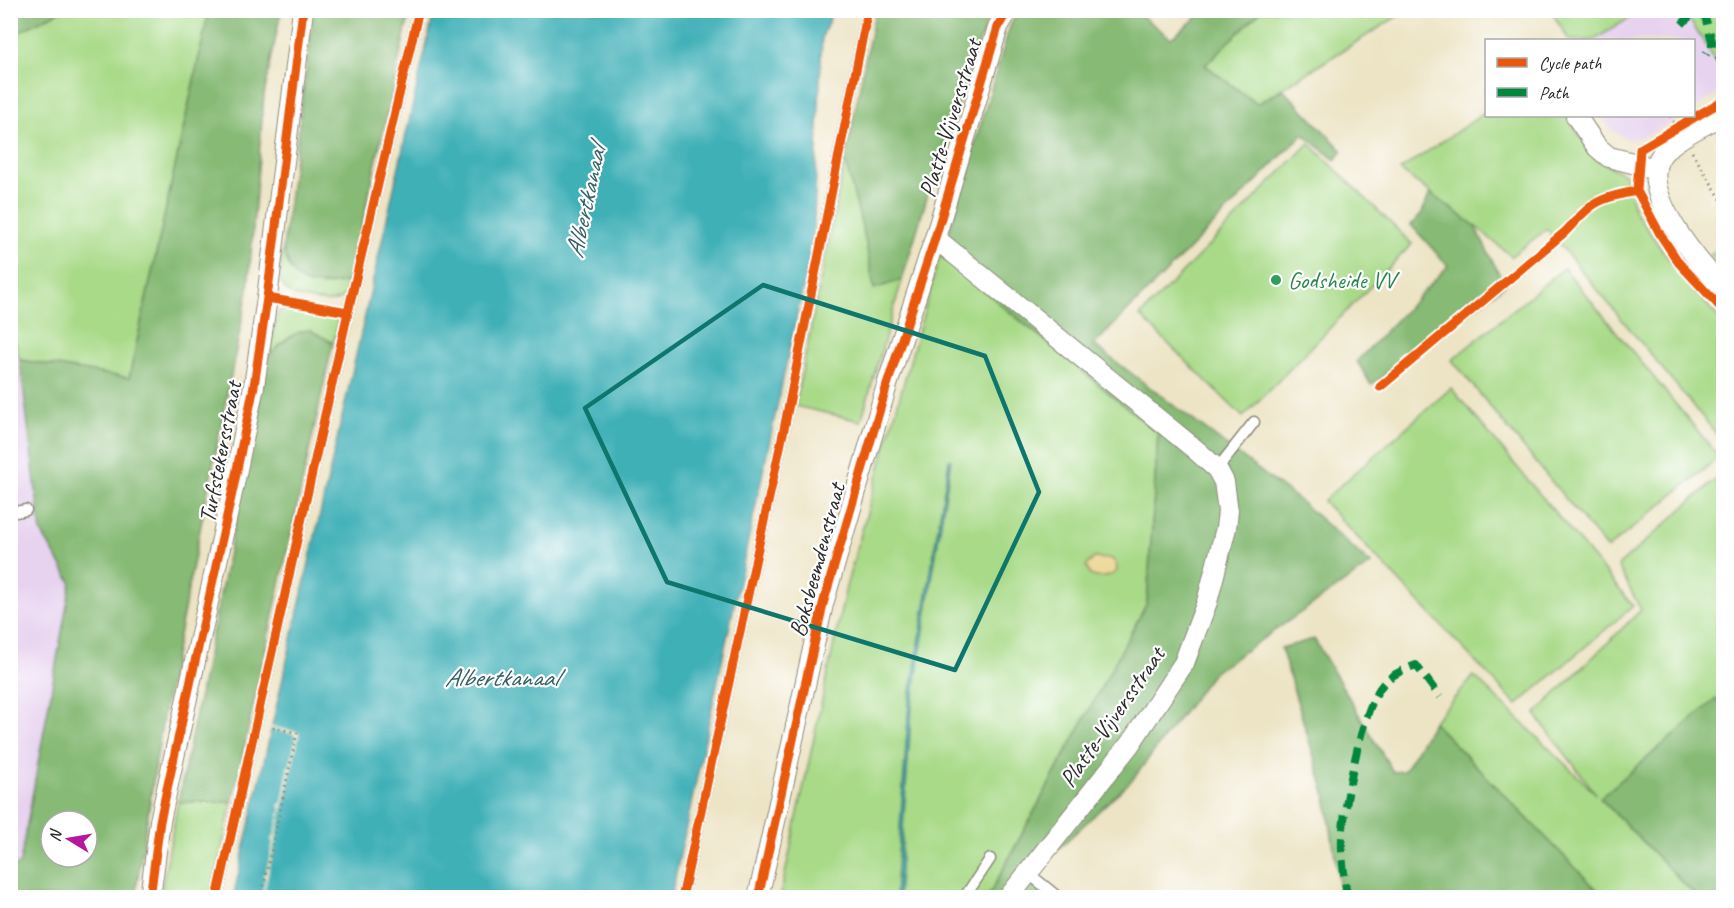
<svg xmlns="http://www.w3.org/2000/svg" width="1734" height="908" font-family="Caveat,sans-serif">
	<rect width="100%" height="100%" fill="#fff"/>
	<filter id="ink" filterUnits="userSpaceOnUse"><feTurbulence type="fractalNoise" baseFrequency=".0167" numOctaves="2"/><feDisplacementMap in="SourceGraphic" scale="12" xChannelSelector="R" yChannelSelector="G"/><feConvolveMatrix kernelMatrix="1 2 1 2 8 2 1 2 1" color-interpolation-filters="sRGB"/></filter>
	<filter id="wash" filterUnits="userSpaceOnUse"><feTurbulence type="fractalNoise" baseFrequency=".008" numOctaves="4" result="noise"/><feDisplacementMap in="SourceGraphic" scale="24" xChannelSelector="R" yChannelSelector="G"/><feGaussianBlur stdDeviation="1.35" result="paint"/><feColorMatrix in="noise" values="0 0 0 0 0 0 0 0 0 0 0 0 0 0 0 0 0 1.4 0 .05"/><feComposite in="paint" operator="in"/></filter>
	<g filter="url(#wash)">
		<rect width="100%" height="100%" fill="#ede4c5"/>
		<path fill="#e7d2ef" d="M1641,11H1684L1723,73V91L1694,108V40H1594Z
			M1601,116H1682L1648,135L1630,140L1611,130Z
			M10,320L20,360L41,532L71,582L20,863L11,869Z"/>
		<path fill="#a9da88" stroke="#6a825a" stroke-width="1.5" d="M60,11H209L129,378L20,360L10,320V36Z
			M1261,11H1406L1257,104L1204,64Z
			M1551,11H1641L1594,40H1569Z
			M1684,11H1723V73Z
			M1486,112V116H1567L1595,159L1626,175L1634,210L1677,271L1723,323V442L1547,229L1511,256L1474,225L1400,170Z
			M1309,143L1412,244L1243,417L1140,316Z
			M845,160L865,238L874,288L902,280L861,421L795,406Z
			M283,247L288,267L322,286L348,282L344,297C333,304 325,302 312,300C274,294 279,280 283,247Z
			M1723,247V271L1710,255Z
			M940,255L1158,433L1147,603L988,897L780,898L846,587Z
			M1564,268L1719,457L1607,549L1452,360Z
			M290,305L333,314C340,323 336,333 333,343L310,330L269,355L278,312Z
			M1451,388L1633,606L1517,705L1323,501Z
			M1723,473V707L1716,700L1600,798L1697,897H1604L1433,722L1474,676L1596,794L1535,714L1641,610L1618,566Z
			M178,802H232L211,897L160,898Z"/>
		<path fill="#86ba74" stroke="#587250" stroke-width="1.5" fill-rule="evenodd" d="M11,10H60V11L11,36Z
			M209,11H281L264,95L248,290L165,705L135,897H11V869L20,863L71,582L41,532L20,360L129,378ZM51,821H87V857H51Z
			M314,11H410L357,247L348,282C308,287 294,289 283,247Z
			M875,11H990L934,174L902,280L874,289L865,238L845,160Z
			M1018,11H1135L1171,38L1205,11H1261L1205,65L1257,104L1283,89L1343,151L1335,160L1303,134L1094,345L1301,502L1371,564L1213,673L1133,779L1030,875L1048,897H988L1147,603L1158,433L940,255L948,234L1010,26Z
			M1430,193L1474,225L1505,285L1371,385L1357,361L1448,266L1411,225L1422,213Z
			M310,330L333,343L232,802H178L269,355C282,344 292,331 310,330Z
			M1314,639L1393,772L1404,771L1433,722L1604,897H1341L1326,796L1281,648Z
			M1716,699L1724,707L1723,897H1697L1600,798Z"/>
		<path fill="#eeda9e" stroke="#8c8264" stroke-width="1.5" d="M1094,558L1112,559L1116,563L1117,571C1109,577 1099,579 1090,575L1086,566Z"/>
		<path fill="#40b0b7" stroke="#366e71" stroke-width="1.5" d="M434,11H833L822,37L813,241L671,897L233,898Z
			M949,460H951L912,705L898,897H895L909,704Z"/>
		<path fill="#ede4c5" d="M268,726L298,732L299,735L263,897L261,898L265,879L263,874L266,873L273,843L271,839L274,837L281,808L278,805L282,802L288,772L287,767L290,766L296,737L294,734L268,728Z"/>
	</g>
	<g filter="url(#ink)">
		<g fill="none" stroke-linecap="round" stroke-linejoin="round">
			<defs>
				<path id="service" d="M1217,469L1254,422
					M10,513L26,510
					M1028,873L1059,898
					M217,898L348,312L419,10
					M682,898L784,429L868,10
					M964,898L990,859"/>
				<path id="minor" d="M1724,114C1705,125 1675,138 1662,154C1635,190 1700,264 1724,289
					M1576,116L1597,147L1609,157L1656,169
					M935,238L1196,450L1217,469L1224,482L1228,511L1226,528L1207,602L1184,663L1130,744L1008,898
					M150,898L160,821L234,484L254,386L267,298L303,10
					M758,898L823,604L887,385L935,238L998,27L1008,10"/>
			</defs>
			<use href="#service" stroke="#8c8878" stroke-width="13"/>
			<use href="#minor" stroke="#8c8878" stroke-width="22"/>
			<path stroke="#8c8878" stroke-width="3" stroke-dasharray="1.5 4.5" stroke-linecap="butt" d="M1670,116L1674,123
				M1692,152L1724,204
				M261,898L297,733L271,727"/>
			<use href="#service" stroke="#fff" stroke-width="10"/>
			<use href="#minor" stroke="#fff" stroke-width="20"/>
			<path stroke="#00873e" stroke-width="8" stroke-dasharray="15 8" stroke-linecap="butt" d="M1703,10L1712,41V47L1706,54
				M1682,24L1696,10
				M1716,61L1724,58
				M1347,898C1345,878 1341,857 1342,838C1345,804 1361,707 1384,683C1392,674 1405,669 1416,665L1440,697"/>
			<defs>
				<path id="cycleway" d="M1724,100L1640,149L1637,191L1660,234L1679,263L1724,311
					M267,298L348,312
					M1380,387L1565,232C1593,202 1597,198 1637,191
					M150,898L160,821L234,484L254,386L267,298L303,10
					M217,898L348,312L419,10
					M682,898L784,429L868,10
					M758,898L823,604L887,385L935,238L998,27L1008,10"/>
			</defs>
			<use href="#cycleway" stroke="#fff" stroke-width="13"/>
			<use href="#cycleway" stroke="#e8590c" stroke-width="9"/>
		</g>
	</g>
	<path fill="none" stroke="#0f766e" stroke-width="4.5" stroke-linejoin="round" d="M763,285L985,356L1039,492L955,670L667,582L585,408Z"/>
	<circle fill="#2e9e5b" stroke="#fff" stroke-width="2" cx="1276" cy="280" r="6"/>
	<g text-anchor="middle" stroke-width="4.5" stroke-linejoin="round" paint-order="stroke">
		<g font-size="24" fill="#2b2b2b" stroke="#fff">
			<text transform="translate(950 118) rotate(-73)" y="8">Platte-Vijversstraat</text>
			<text transform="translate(220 452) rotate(-79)" y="8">Turfstekersstraat</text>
			<text transform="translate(817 560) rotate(-75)" y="8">Boksbeemdenstraat</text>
			<text transform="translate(1112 717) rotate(-55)" y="8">Platte-Vijversstraat</text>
		</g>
		<g font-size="24" fill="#27864d" stroke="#fff" text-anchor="start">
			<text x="1288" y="288">Godsheide VV</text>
		</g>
		<g font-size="26" font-style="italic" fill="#336063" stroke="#fff">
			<text transform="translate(585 202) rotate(-78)" y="9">Albertkanaal</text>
			<text x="501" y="686">Albertkanaal</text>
		</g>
	</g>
	<rect width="1734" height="908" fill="none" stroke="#fff" stroke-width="36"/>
	<rect x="1485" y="39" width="210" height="78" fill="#ffffff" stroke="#aaaaaa" stroke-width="1.5"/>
	<rect x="1497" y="58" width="30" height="9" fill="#e8590c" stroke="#aaaaaa" stroke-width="1.5"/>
	<text x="1539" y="69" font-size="18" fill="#2b2b2b">Cycle path</text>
	<rect x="1497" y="88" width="30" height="9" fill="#00873e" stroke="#aaaaaa" stroke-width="1.5"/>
	<text x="1539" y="99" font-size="18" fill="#2b2b2b">Path</text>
	<g transform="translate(69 839) rotate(281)"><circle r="28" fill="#ffffff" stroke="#aaaaaa" stroke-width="1.5"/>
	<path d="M0-4.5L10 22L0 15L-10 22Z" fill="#b5179e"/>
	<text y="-9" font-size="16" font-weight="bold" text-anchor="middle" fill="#2b2b2b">N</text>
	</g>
</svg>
